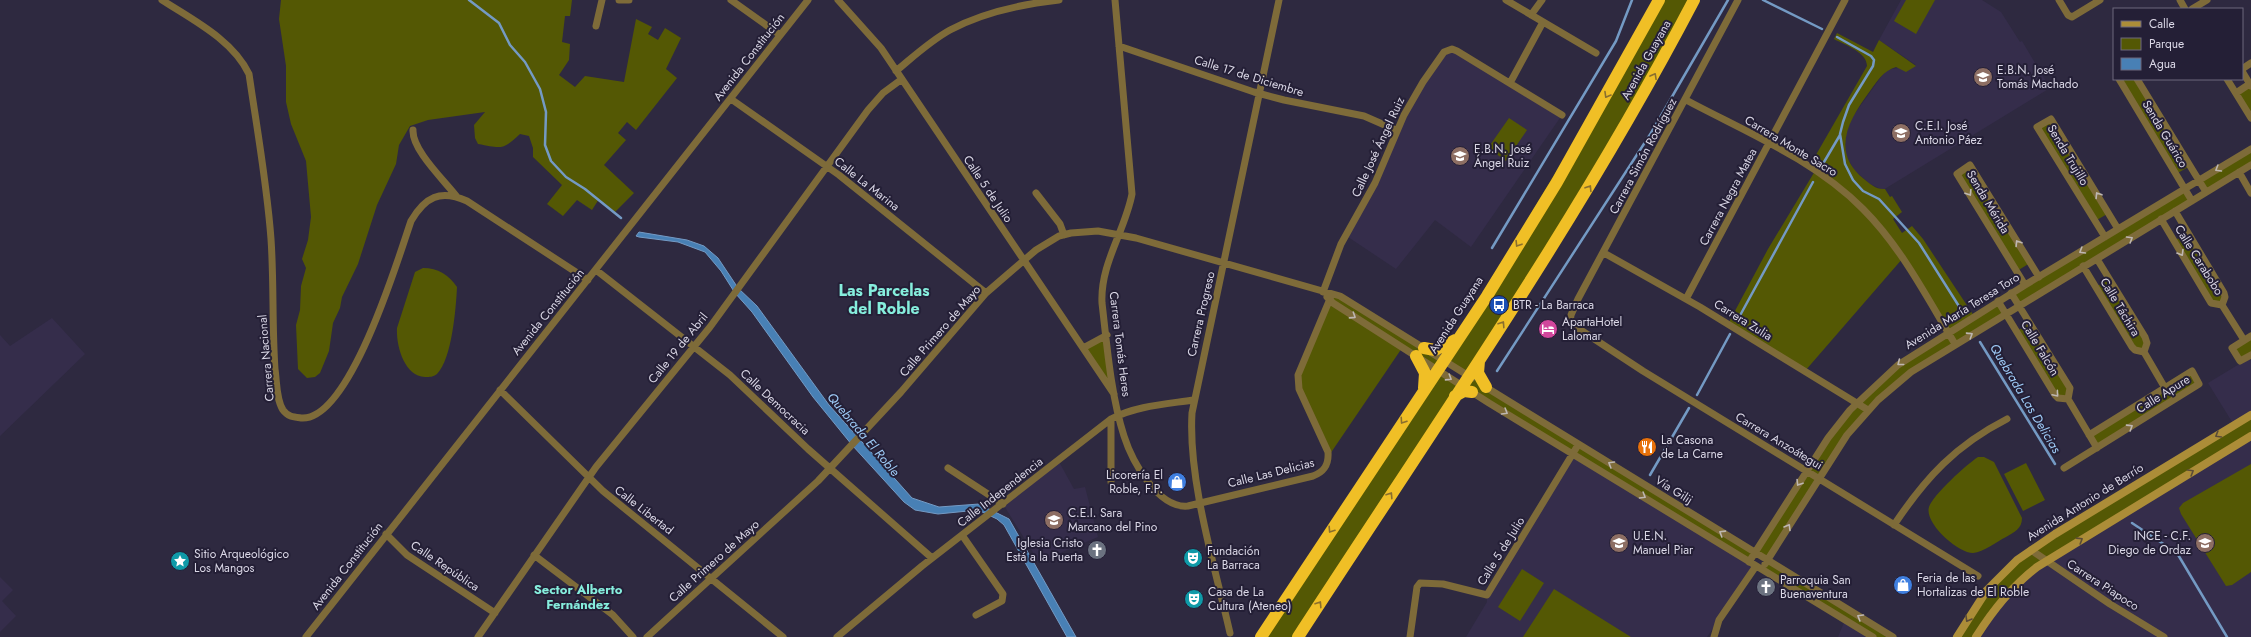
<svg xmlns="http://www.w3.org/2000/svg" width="2251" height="637" font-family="Jost,sans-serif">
	<rect width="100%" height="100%" fill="#2e2940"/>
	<path fill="#352d4b" d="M1901,0H1982L2001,12L2020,42L2022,41L2050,88L1883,190L1870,184L1854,170L1846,155L1845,138L1851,119L1886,70L1916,65L1879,40Z
		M1452,49L1562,115L1471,247L1435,220L1396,269L1345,235L1365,200L1398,125L1444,52Z
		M52,318L85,354L0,436V335L10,346Z
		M2248,356L2251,361V415L2234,425L2208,383L2241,363Z
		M2251,437V637H1976L2015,585Z
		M1572,454L1756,566L1707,637H1466L1487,602V595Z
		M1058,460L1074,489L1085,487L1098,537L1039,562L1003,504Z
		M0,577L13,590L2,601L16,616L0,632Z
		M1845,620L1873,637H1838Z"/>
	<path fill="#545804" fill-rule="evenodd" d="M281,0H572L570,16H565L562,42L570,44L569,60L559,75L575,87L585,76L624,82L636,19L652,27L648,34L658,40L665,28L681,38L666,69L677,78L636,130L627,122L618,133L626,140L604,165L634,193L615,212L599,199L592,210L577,200L563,216L547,204L562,185L533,157V148L529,136L520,134C502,151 501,148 478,144L475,138L474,125L485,112L428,120L410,126L399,145L396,164L377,205L358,264L342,297L340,308L333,323L329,351L320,373L315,377L307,378L298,369L296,325L300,310L301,286L306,268L302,259L308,240L311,217L306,161L291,124L286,102V66L279,19Z
		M1659,0H1694L1468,376L1755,553L1819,451L1868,391L1948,332L1903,258L1805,371L1728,324L1768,249L1815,171L1809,167L1867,66C1867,52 1845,45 1834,39L1837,33L1873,52L1879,40L1916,66L1906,72L1896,67C1883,71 1878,80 1870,91C1849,119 1830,152 1864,179C1870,184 1877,190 1885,189L1890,197L1892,196L1902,212L1893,219L1902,233L1912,226L1923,239L1974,316L1998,301L2006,313L1921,365L1856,424L1768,561L1893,637H1873L1762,569L1767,561L1755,553L1749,562L1462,386L1298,637H1261L1437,370L1402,348L1328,457L1298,382L1332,294L1443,360ZM1443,360L1468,376L1462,385L1437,370Z
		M1906,0H1935L1916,34L1894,21Z
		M2119,79H2137L2190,166L2176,174Z
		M2251,86V118L2236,93Z
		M1509,118L1527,130L1506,161L1488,148Z
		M2051,119L2109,213L2095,221L2037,127Z
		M2251,149V165L2206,192L2199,181Z
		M1970,165L2030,263L2017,271L1957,174Z
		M2185,189L2192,201L2019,305L2011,293Z
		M2188,232L2224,301L2214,305L2174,241Z
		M423,268C438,268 449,275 457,287C456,308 452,359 437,374C433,377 430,377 425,377C404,376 396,345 397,328L415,272Z
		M2109,279L2147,343L2139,352L2096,287Z
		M2030,323L2070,388L2069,395L2058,398L2017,331Z
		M1107,335L1115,395L1083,348Z
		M2251,336V355L2240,361L2232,348Z
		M2192,371L2199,384L2097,448L2089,435Z
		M2251,415V436L2026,575L1976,637H1957L2006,569Z
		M1978,457H1984L1994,462L2022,518C2022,529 2014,532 2006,537C1996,542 1984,552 1973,553C1958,553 1924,523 1929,507C1933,495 1967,464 1978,457Z
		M2026,463L2045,500L2023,511L2004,474Z
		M2251,464V572L2232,585L2226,586L2181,514L2179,508L2183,503Z
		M1522,569L1544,583L1520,621L1498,607Z
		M1554,589L1631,637H1523Z"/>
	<path fill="#4880b5" stroke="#749ac4" d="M639,232L687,240L704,246L718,258L738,288L757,306L829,405L912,498L939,507L979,504L1009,519L1076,637H1067L1004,525L997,519L978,510L938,514L915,510L904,502L852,445L813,397L752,312L735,293L721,271L705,252L678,242L639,237L636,236Z"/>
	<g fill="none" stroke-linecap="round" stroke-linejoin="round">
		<path stroke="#749ac4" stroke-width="2.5" d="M469,0L499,23L510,45L525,62L540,89L546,112L545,145L551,161L566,177L585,189L621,218
			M1763,0L1822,29
			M1837,37L1871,56L1874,60L1873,66L1849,105L1843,122L1840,134L1845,164L1853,180L1863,191L1879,199L1919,243L1962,311
			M1824,162L1840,135
			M1492,248L1616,41L1632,0
			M1737,321L1813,182
			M1980,342L2055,464
			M1497,371L1651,133L1728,0
			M1697,395L1730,334
			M1650,475L1689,408
			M2132,523L2177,553L2227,637"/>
		<path stroke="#7e6b39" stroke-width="7" d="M162,0C193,20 233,40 249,74C257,129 267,184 271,239C274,282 272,326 275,369C277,382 276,399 283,410C288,417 294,417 302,418C350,420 398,259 411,221C425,197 440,189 467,201L588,280
			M619,0H629
			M731,0L780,35
			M838,0L881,48L1114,394
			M1115,0L1132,194C1125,231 1100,264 1102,303C1107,346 1111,396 1124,436C1132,461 1158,509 1188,506L1313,476C1324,472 1329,465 1328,452L1299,389L1298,375L1332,294
			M1506,0L1596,53
			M1738,0L1578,299L1571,315L1570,323L1643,371L1978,576
			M2059,0L2068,15L2072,17L2100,0
			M2180,0L2185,9
			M2192,9L2207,0
			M1531,15L1542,0
			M596,26L602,0
			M1119,46L1254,92L1284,100L1364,116L1396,130
			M2242,69L2251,63
			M896,71C913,57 930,41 950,30C982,13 1023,4 1059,0
			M2242,71L2251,86
			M2119,79L2192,201
			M2137,79L2206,192
			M2227,79L2251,118
			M1510,83L1543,22
			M2236,93L2251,83
			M731,99L839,175L986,293
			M1686,100C1746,132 1815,160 1863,209C1902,248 1927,298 1955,344
			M413,130C412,150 444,180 457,197
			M2239,172L2251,193
			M1036,193L1060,224L1064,235
			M2175,211L2224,293L2225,297L2222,305
			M2161,219L2211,303L2222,305
			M2105,237L2037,127L2051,119L2118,229
			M1604,253L1700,307L1868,410
			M2097,259L2145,337L2147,343L2144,352
			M2083,266L2132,347L2135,350L2144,352
			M596,270L730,375L808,449L932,558
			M2025,285L1957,174L1970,165L2039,277
			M1323,292L1341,244L1375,183L1404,115L1423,82L1444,52L1452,49L1457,51L1562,115
			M2011,293L2070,388L2068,399
			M1327,297L1333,303L1489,403L1873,637
			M1686,299L1845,0
			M1998,301L2055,395L2058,398L2068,399
			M2222,305L2244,340
			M2251,336L2232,348L2240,361L2251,355
			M1083,348L1107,335
			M2144,352L2165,388
			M1484,386L1893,637
			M500,390L603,491L783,637
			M2068,399L2097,448
			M948,468L1003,504
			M2064,468L2199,384L2192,371L2089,435
			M1111,482V419
			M1894,525C1926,477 1956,445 2007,419
			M386,534L407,555L495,613
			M962,535L1003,594L1002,601L976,615
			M2031,550L2110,604L2164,637
			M534,555L613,615L633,637
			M1749,562L1828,438L1850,410L1898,365L2025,285L2251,149
			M1765,564L1847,435L1878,400L1911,372L2251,165
			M1230,633C1215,567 1188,480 1192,413L1279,0
			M306,637L808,0
			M478,637L596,467L710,327L868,110L883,93L902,79
			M647,637L818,481L901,392L986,293L1036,250L1059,236L1071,233L1098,231L1136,238L1340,296L1472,378
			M837,637L922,566L1111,419C1135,406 1167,404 1193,400
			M1410,637L1417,587L1420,583L1443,584L1487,595L1578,445
			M1714,637L1719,620L1756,566"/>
		<path stroke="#ac8d38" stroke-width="8" d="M1957,637L1987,590L2017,560L2055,534L2251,415
			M1976,637C1993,610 2011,587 2037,567L2251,436"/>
		<path stroke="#f0bf26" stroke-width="12" d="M1424,348L1435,350L1455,340
			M1416,356L1425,373L1424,388
			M1479,361L1478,373L1486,387
			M1455,396L1464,391L1472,392
			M1261,637L1487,296L1557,182L1659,0
			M1298,637C1434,427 1578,222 1694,0"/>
	</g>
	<defs><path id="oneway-chevron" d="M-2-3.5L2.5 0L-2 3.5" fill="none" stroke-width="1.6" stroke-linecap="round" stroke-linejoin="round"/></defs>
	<g stroke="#8a6f2e">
		<use href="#oneway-chevron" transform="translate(1654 76) rotate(-61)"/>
		<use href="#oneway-chevron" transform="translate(1607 95) rotate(120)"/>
		<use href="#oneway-chevron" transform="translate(1589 188) rotate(-58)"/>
		<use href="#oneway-chevron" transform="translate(1518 244) rotate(122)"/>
		<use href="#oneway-chevron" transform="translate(1502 324) rotate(-57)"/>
		<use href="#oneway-chevron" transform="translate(1403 421) rotate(124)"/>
		<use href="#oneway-chevron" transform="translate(1390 495) rotate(-57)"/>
		<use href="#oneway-chevron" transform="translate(1331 530) rotate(123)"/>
		<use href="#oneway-chevron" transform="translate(1319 604) rotate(-57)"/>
	</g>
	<g stroke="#beb7b2">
		<use href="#oneway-chevron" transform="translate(2218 169) rotate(149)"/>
		<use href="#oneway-chevron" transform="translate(1969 193) rotate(58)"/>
		<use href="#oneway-chevron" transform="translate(2098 195) rotate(-122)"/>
		<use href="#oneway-chevron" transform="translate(2130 239) rotate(-31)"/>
		<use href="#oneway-chevron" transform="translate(2018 243) rotate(-122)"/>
		<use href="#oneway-chevron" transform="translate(2082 251) rotate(149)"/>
		<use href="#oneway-chevron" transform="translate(2181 253) rotate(59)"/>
		<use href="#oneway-chevron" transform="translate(1353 316) rotate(33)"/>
		<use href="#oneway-chevron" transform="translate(1970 335) rotate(-32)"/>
		<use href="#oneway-chevron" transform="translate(1900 363) rotate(142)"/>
		<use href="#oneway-chevron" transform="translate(1449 378) rotate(32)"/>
		<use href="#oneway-chevron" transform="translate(2056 394) rotate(50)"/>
		<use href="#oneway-chevron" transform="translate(1505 412) rotate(31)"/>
		<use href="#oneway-chevron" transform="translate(2130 427) rotate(-32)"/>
		<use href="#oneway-chevron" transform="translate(1611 464) rotate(-149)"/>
		<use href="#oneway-chevron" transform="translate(1799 483) rotate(122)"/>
		<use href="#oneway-chevron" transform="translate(1643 496) rotate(31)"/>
		<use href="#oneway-chevron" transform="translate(1788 527) rotate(-59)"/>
		<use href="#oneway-chevron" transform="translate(1722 533) rotate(-148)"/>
		<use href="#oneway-chevron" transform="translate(1860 617) rotate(-149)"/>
	</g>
	<g stroke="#5a4b37">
		<use href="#oneway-chevron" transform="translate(2218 435) rotate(149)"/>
		<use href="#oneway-chevron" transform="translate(2191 472) rotate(-31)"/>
		<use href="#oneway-chevron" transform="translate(2080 540) rotate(-32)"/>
		<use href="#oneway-chevron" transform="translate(1968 619) rotate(120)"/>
	</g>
	<defs>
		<symbol id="school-disc" viewBox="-11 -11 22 22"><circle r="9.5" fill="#8d6e63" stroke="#241f36"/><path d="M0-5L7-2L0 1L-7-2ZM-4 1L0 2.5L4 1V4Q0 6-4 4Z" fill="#fff"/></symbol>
		<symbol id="bus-disc" viewBox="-11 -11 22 22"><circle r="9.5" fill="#1a4fb4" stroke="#241f36"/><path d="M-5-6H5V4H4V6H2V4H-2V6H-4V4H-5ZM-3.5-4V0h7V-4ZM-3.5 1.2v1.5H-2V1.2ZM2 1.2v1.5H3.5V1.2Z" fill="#fff"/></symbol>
		<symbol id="hotel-disc" viewBox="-11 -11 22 22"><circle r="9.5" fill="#d1479c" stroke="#241f36"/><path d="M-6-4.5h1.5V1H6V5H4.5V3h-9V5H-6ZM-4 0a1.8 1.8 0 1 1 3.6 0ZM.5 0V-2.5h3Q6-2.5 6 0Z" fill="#fff"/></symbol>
		<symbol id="restaurant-disc" viewBox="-11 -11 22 22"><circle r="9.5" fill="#e8710a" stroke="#241f36"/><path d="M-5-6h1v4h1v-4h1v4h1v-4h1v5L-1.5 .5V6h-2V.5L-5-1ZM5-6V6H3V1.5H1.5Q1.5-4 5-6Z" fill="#fff"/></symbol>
		<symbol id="shop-disc" viewBox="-11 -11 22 22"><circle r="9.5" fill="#3f7fe0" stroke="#241f36"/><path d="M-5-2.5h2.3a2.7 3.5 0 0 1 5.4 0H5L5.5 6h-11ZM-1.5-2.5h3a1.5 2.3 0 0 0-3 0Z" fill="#fff"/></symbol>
		<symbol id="university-disc" viewBox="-11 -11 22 22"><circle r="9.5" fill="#8d6e63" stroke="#241f36"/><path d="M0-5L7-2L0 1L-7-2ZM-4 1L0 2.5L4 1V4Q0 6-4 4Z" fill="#fff"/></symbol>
		<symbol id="church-disc" viewBox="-11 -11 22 22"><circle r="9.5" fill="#6b7280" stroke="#241f36"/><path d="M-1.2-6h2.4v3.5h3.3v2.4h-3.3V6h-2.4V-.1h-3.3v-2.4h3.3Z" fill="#fff"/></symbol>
		<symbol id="theatre-disc" viewBox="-11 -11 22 22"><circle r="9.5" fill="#0f9aa8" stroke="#241f36"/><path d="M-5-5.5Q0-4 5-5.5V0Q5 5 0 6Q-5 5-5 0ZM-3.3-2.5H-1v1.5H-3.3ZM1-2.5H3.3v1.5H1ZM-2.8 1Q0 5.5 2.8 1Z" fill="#fff"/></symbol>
		<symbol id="sight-disc" viewBox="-11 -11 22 22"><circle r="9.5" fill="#0f9aa8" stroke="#241f36"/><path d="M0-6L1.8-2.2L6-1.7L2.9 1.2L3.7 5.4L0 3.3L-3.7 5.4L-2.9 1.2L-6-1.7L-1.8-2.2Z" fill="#fff"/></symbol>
	</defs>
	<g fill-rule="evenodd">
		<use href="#school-disc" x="1972" y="66" width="22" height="22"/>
		<use href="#school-disc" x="1890" y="122" width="22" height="22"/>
		<use href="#school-disc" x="1449" y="145" width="22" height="22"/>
		<use href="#bus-disc" x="1488" y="294" width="22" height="22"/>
		<use href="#hotel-disc" x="1537" y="318" width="22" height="22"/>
		<use href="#restaurant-disc" x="1636" y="436" width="22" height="22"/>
		<use href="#shop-disc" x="1166" y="471" width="22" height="22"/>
		<use href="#school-disc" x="1043" y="509" width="22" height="22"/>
		<use href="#school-disc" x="1608" y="532" width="22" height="22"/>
		<use href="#university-disc" x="2194" y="532" width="22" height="22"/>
		<use href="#church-disc" x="1086" y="539" width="22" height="22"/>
		<use href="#theatre-disc" x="1182" y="547" width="22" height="22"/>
		<use href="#sight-disc" x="169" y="550" width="22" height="22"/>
		<use href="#shop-disc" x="1892" y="574" width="22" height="22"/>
		<use href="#church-disc" x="1755" y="576" width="22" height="22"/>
		<use href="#theatre-disc" x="1183" y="588" width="22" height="22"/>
	</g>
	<g text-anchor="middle" stroke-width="4" stroke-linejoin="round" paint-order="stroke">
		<g font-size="12" fill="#dad7e6" stroke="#241f36">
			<text transform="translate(749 57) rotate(-52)" y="4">Avenida Constitución</text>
			<text transform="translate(1646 60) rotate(-61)" y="4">Avenida Guayana</text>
			<text transform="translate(1249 76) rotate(17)" y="4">Calle 17 de Diciembre</text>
			<text transform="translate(2165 134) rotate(59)" y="4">Senda Guárico</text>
			<text transform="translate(1791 146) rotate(31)" y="4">Carrera Monte Sacro</text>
			<text transform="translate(1378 147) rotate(-65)" y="4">Calle José Ángel Ruiz</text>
			<text transform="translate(2068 155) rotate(59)" y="4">Senda Trujillo</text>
			<text transform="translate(1643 156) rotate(-62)" y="4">Carrera Simón Rodríguez</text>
			<text transform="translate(867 184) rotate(38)" y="4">Calle La Marina</text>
			<text transform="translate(988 189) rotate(56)" y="4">Calle 5 de Julio</text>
			<text transform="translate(1728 197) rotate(-62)" y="4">Carrera Negra Matea</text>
			<text transform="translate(1988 202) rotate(59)" y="4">Senda Mérida</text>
			<text transform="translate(2199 260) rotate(58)" y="4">Calle Carabobo</text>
			<text transform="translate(2120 307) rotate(59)" y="4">Calle Táchira</text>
			<text transform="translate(1962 311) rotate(-32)" y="4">Avenida María Teresa Toro</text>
			<text transform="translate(548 312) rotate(-51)" y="4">Avenida Constitución</text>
			<text transform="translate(1201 314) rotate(-77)" y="4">Carrera Progreso</text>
			<text transform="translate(1456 315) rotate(-57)" y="4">Avenida Guayana</text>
			<text transform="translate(1743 320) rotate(32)" y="4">Carrera Zulia</text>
			<text transform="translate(940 331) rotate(-49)" y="4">Calle Primero de Mayo</text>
			<text transform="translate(1120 344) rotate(83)" y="4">Carrera Tomás Heres</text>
			<text transform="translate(678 348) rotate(-51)" y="4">Calle 19 de Abril</text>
			<text transform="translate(2040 348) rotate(59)" y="4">Calle Falcón</text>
			<text transform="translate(266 358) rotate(-95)" y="4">Carrera Nacional</text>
			<text transform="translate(2163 394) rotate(-32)" y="4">Calle Apure</text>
			<text transform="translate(775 402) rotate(43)" y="4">Calle Democracia</text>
			<text transform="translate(1779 441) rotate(31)" y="4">Carrera Anzoátegui</text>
			<text transform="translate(1271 473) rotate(-14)" y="4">Calle Las Delicias</text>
			<text transform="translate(1674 490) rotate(32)" y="4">Vía Gilij</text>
			<text transform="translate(1000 492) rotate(-38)" y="4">Calle Independencia</text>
			<text transform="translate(2085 502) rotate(-32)" y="4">Avenida Antonio de Berrío</text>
			<text transform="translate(644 510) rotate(38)" y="4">Calle Libertad</text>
			<text transform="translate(1501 551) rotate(-58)" y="4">Calle 5 de Julio</text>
			<text transform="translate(714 561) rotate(-42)" y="4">Calle Primero de Mayo</text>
			<text transform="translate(347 566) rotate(-52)" y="4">Avenida Constitución</text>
			<text transform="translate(445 566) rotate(34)" y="4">Calle República</text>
			<text transform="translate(2103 585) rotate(33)" y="4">Carrera Piapoco</text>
		</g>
		<g font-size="12" fill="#dad7e6" stroke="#241f36" text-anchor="start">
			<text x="1997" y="74">E.B.N. José<tspan x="1997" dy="14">Tomás Machado</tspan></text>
			<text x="1915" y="130">C.E.I. José<tspan x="1915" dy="14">Antonio Páez</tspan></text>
			<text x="1474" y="153">E.B.N. José<tspan x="1474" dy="14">Ángel Ruiz</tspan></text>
			<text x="1513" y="309">BTR - La Barraca</text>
			<text x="1562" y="326">ApartaHotel<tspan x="1562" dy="14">Lalomar</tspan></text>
			<text x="1661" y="444">La Casona<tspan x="1661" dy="14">de La Carne</tspan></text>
			<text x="1163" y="479" text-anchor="end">Licorería El<tspan x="1163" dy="14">Roble, F.P.</tspan></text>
			<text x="1068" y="517">C.E.I. Sara<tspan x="1068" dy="14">Marcano del Pino</tspan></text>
			<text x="1633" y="540">U.E.N.<tspan x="1633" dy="14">Manuel Piar</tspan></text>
			<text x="2191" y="540" text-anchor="end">INCE - C.F.<tspan x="2191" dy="14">Diego de Ordaz</tspan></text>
			<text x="1083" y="547" text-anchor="end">Iglesia Cristo<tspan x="1083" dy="14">Está a la Puerta</tspan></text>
			<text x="1207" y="555">Fundación<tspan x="1207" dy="14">La Barraca</tspan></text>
			<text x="194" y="558">Sitio Arqueológico<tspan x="194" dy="14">Los Mangos</tspan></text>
			<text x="1917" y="582">Feria de las<tspan x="1917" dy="14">Hortalizas de El Roble</tspan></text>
			<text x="1780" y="584">Parroquia San<tspan x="1780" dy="14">Buenaventura</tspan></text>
			<text x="1208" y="596">Casa de La<tspan x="1208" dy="14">Cultura (Ateneo)</tspan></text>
		</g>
		<g font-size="13" font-style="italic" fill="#9ecbf7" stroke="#241f36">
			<text transform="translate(2026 398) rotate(59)" y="5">Quebrada Las Delicias</text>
			<text transform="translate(864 434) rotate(50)" y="5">Quebrada El Roble</text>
		</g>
		<g font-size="13" font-weight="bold" fill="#86eedd" stroke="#241f36">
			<text x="578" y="594">Sector Alberto<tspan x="578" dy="15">Fernández</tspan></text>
		</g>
		<g font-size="16" font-weight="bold" fill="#86eedd" stroke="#241f36">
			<text x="884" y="296">Las Parcelas<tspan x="884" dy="18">del Roble</tspan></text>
		</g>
	</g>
	<rect x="2113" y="8" width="130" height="72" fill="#241f36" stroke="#6d697c"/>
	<rect x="2121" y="21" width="20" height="6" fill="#ac8d38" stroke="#6d697c"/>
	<text x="2149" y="28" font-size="12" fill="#dad7e6">Calle</text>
	<rect x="2121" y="38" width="20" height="12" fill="#545804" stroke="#6d697c"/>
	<text x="2149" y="48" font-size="12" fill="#dad7e6">Parque</text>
	<rect x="2121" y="58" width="20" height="12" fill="#4880b5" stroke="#6d697c"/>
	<text x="2149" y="68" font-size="12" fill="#dad7e6">Agua</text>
</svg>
